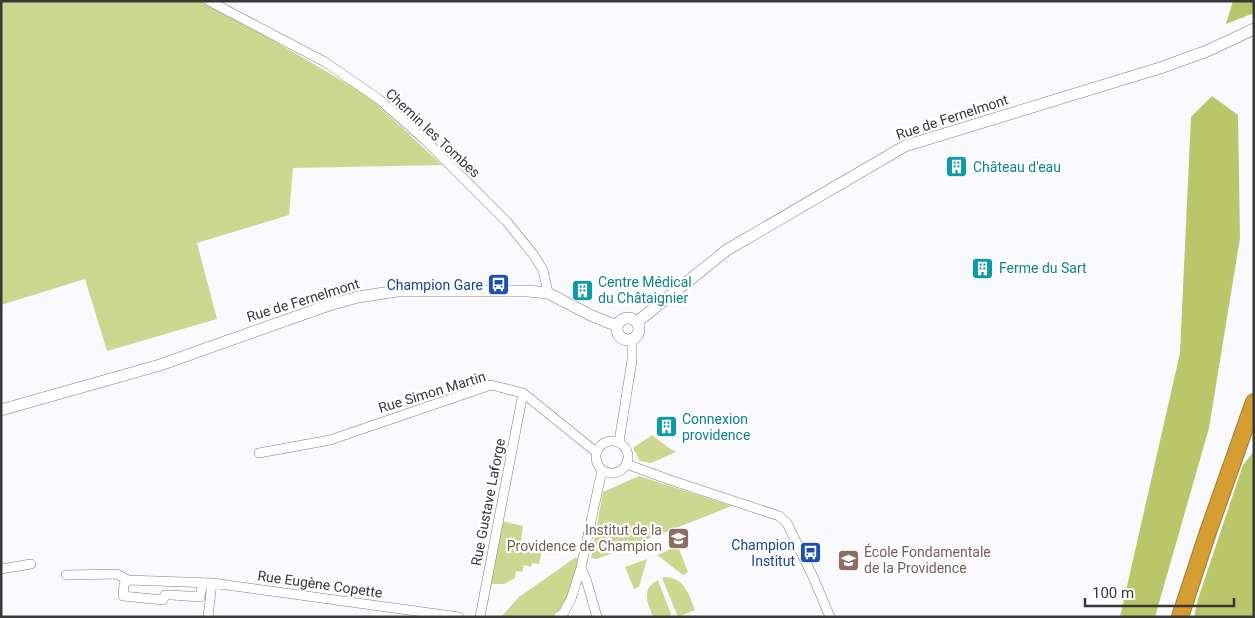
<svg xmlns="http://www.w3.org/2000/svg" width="1255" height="618" font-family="Roboto,sans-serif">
	<rect width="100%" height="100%" fill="#faf9fd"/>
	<path fill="#ccd890" d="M1,1H200L225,12L368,96L442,165L293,168L289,215L197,243L217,319L107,351L85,279L1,305Z
		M652,435L669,448L676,452L651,463L640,461L633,448Z
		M639,476L732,506L597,559L591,558L603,492Z
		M501,521L523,526L521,541L543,546L539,564L532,563L531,567L524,565L522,572L516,571L515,578L504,584H491L489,581Z
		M678,546L688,572L683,575L657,555Z
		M576,557L580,562L563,610L554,617L502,616L519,597Z
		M647,559L639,587L634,589L625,567Z
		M667,577C685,579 689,595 695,610L678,617L662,578Z
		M658,580L672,617H653C647,602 641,589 658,580Z"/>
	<path fill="#b9c66a" d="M1233,1H1254V13L1226,24Z
		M1212,96L1238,115L1240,238L1209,428L1155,617H1120L1180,353L1191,117Z
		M1254,451V617H1194L1198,599L1243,465Z"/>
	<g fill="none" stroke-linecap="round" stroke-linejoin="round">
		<defs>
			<path id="minor" d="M209,1L325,62L380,100L426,141L507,222L533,254L543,270L548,293
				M596 457a16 16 0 1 1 32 0a16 16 0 1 1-32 0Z
				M619,442L632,360V340
				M259,453L330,440L491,385L523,393L596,452
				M627,462L629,465L670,480L779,516L787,523L814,579L830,617
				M581,568L586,579L597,617
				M1,569L31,564
				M66,575L117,574L128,580L212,583
				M128,580L124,584L123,596L163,600L165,595H172L200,597L203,583
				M208,617L212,583L459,617
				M480,617L523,393
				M558,617L564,612L571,599L581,568L602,470"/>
			<path id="tertiary" d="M617 329a11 11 0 1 1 22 0a11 11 0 1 1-22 0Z
				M637,322L727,250L905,146L1160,68L1207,51L1254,29
				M1,410L160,365L329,305L358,297L397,291H528L548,293L590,315L617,326"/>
			<path id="motorway" d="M1180,617L1208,532L1254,402"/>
		</defs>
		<use href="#minor" stroke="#7f7e81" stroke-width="10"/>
		<use href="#tertiary" stroke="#7f7e81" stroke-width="12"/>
		<use href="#motorway" stroke="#9f7a35" stroke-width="18"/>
		<use href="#minor" stroke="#fff" stroke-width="9"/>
		<use href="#tertiary" stroke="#fff" stroke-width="11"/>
		<use href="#motorway" stroke="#d69d33" stroke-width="16"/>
	</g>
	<defs>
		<symbol id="building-square" viewBox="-11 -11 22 22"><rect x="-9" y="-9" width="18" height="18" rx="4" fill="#0f9aa8" stroke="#fff"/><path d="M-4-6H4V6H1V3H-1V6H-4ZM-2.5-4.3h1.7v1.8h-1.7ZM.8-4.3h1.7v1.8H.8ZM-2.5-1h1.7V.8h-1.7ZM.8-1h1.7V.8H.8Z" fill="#fff"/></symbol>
		<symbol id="bus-square" viewBox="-11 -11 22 22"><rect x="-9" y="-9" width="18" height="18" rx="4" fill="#1a4fb4" stroke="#fff"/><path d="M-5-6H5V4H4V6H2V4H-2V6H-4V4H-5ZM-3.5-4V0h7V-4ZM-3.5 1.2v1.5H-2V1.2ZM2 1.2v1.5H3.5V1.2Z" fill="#fff"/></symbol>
		<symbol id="school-square" viewBox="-11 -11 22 22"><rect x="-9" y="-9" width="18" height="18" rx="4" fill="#8d6e63" stroke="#fff"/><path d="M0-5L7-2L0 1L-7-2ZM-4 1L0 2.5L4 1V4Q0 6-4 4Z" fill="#fff"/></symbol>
	</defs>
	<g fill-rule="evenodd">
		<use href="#building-square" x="944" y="154" width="25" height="25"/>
		<use href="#building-square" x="970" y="256" width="25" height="25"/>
		<use href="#bus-square" x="486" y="272" width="25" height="25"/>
		<use href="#building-square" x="570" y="278" width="25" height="25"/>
		<use href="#building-square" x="654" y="414" width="25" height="25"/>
		<use href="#school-square" x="666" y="526" width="25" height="25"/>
		<use href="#bus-square" x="798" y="540" width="25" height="25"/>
		<use href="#school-square" x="836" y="548" width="25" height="25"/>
	</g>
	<g text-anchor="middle" stroke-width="4.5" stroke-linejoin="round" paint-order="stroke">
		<g font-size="14" fill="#383839" stroke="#fff">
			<text transform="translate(952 117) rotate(-18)" y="5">Rue de Fernelmont</text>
			<text transform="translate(433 133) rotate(43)" y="5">Chemin les Tombes</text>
			<text transform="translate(303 300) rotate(-17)" y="5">Rue de Fernelmont</text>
			<text transform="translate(432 392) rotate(-17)" y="5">Rue Simon Martin</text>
			<text transform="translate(488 502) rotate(-79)" y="5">Rue Gustave Laforge</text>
			<text transform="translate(320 584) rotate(8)" y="5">Rue Eugène Copette</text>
		</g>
		<g font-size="14" fill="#0d838f" stroke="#fff" text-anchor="start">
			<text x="973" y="172">Château d'eau</text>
			<text x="999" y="273">Ferme du Sart</text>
			<text x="598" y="287">Centre Médical<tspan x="598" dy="16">du Châtaignier</tspan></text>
			<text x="682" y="424">Connexion<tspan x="682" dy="16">providence</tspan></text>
		</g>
		<g font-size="14" fill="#164399" stroke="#fff" text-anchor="end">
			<text x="483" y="290">Champion Gare</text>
			<text x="795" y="550">Champion<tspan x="795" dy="16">Institut</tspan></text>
		</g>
		<g font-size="14" fill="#785e54" stroke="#fff" text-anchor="end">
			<text x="662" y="535">Institut de la<tspan x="662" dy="16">Providence de Champion</tspan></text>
			<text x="864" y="557" text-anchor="start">École Fondamentale<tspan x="864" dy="16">de la Providence</tspan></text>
		</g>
	</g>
	<rect width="1255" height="618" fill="none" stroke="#383839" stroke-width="5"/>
	<path d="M1085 598v8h149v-8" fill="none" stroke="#383839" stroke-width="2.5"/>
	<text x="1092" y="598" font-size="15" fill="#383839" stroke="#ffffff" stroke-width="4" paint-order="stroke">100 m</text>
</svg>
